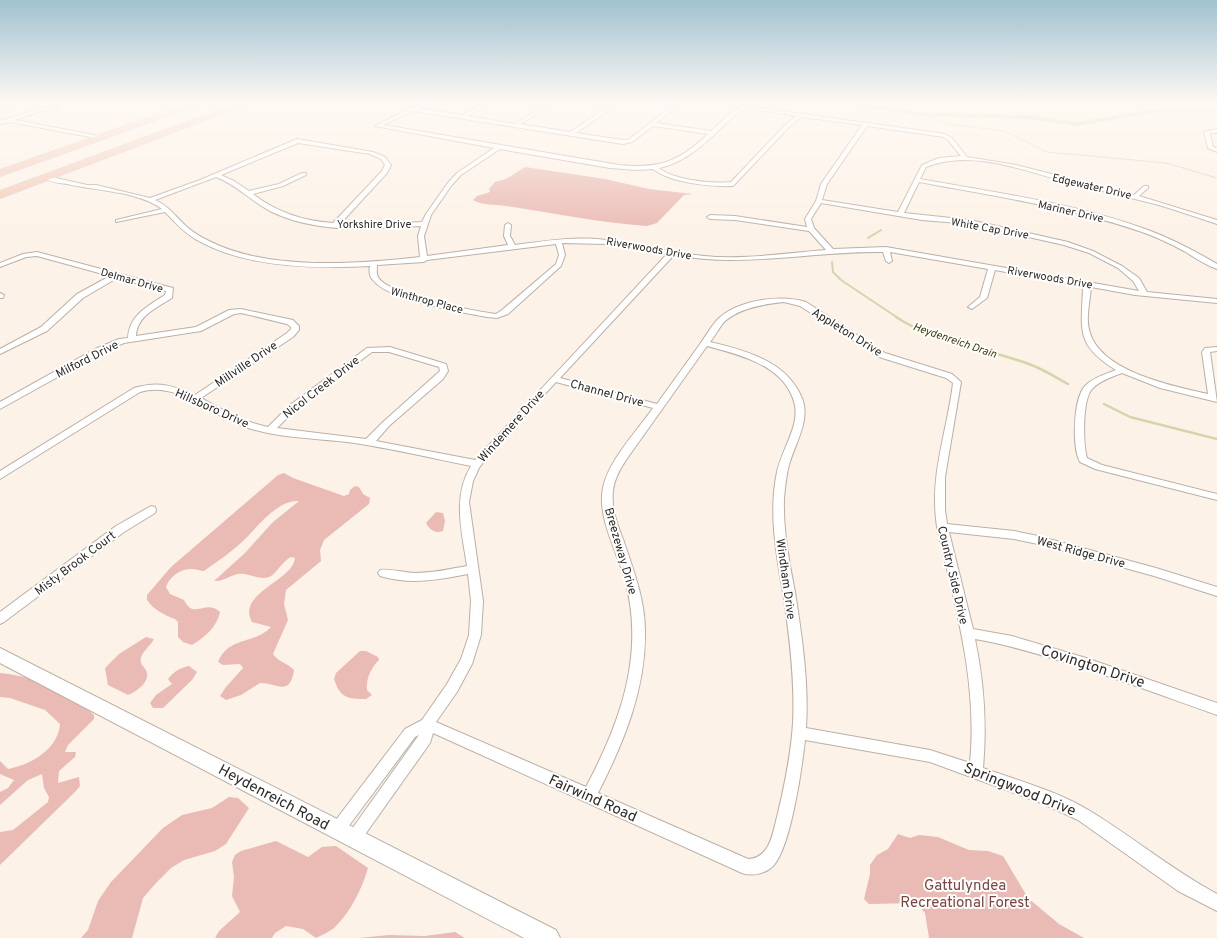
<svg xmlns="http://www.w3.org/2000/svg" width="1217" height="938" font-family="Overpass,sans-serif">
	<rect width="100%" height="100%" fill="#fdf2e7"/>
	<path fill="#eabbb5" d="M525,167L605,179L649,189L693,194L684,195L657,223L647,226C600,223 553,213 506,206C495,204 484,206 473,200L477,196L490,192L489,189L495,182L506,179Z
		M284,473L293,478L344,496L349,494L350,490L355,486L359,487L363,494L370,498L369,504L324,540L320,550L321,561L286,590L284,604L288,620L273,654C278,662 288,663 294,670C290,698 275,682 260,683L241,695L226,700L220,696L226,687L243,668L240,664L223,665L218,662C229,636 254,645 271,627L252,622C236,593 293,581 295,558L291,557C283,561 277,572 271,576C263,581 253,575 244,574C233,572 225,582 214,581L245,553L272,523L299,501C277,499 256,529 242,542C231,552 217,562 204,571C200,571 197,569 192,569C181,568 169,577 166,587L170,594L184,600C194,621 206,598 220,612C217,627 205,637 192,645L183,642L178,637V622L175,619C164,615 154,610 147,600V595L171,567L278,475Z
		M436,512L443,513L445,521L443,531C435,534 430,530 426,523Z
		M146,637L154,639C151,645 142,652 141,658C139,665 146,667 147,673C149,683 136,692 128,695L108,685L105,668L119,654Z
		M360,651H366L378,657L379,660C371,668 366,678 367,690L372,695L366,699C348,699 340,698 334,679L336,673Z
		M189,666L197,672L192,680L163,708H153L150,703L156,695L172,684L168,679C174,671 180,668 189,666Z
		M0,673C35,676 68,691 94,715V719L68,745L65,752H76L75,757L59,771L58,783L79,777L80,786L75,792L0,865V832L13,830L48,802L49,797L44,788L42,774L28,780L0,805V792L8,788L14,780L0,774V761L8,769C30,765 58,750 60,724L45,710L10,698L0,697Z
		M229,797L238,798L249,808L226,844L215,851L184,860L171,868L156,883L143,898L132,938H81L88,930L98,901L111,882L163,828L182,815L212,808Z
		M898,834L910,838L919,835L938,837L969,850L988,851L1003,856L1028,898L1059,924L1084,938H929L925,913L916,903L869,904L864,899L870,874V865L877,855L888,849Z
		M276,841L308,857L322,847L336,846L368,868C362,889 350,913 334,928C329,932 322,935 316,938L303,929L286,926L275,933L272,938H215L219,931L240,912L232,896L234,877L232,862L235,855L241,851Z
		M455,932L465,938H358L389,935L425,936Z"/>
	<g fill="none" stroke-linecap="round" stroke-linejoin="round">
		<path stroke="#d5d5ab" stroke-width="1" d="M924,115L949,124L1004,131L1047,152L1166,163L1217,178"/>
		<path stroke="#d5d5ab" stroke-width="2" d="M868,238L881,230
			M832,262L833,272L841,280L898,318"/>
		<path stroke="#d5d5ab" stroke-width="2.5" d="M896,317C937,344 989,348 1034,366C1046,371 1057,378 1068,384
			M1104,404L1130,417L1217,439"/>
		<path fill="#d5d5ab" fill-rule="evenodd" d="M832,102H853L916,112L1028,115L1077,122L1165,107H1217V111H1165L1077,126L1028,119L916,116Z"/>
		<defs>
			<path id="minor" d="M13,102H20L0,110V107Z
				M60,102H68L15,120L99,136L101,137V139L10,122L0,124V121Z
				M423,102H429L418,108L462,115L487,102H493L468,116L515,124L551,102H557L520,124L570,132L615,102H621L576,133L623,140H628L678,102H683L656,123L711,131L734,110L746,106L945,134L952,138L967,157L1016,165L1134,195L1144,186H1148V188L1139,196L1217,220V224C1198,218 1179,211 1159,205C1128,197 1097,190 1067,182C1021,170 972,149 926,167L920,179C997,193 1075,203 1148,230C1172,239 1195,251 1217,264V269C1205,265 1194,257 1184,251C1171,244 1156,237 1142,232C1069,207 994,196 919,182L904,213L970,220L1068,242L1093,251L1122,266L1139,278L1147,292L1217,299V303L1135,295L1091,287C1090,302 1085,319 1090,333C1102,372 1173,386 1208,394L1202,352L1205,348L1217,347V351L1210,352L1217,402L1160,388L1122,373C1112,377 1099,381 1092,389C1082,400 1083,445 1087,458L1102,465L1217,494V500L1095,469L1080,462C1072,448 1073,399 1085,386C1092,378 1106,374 1116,370C1074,344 1082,329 1083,286L995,270L987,298L972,309L968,307L980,297L988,269L890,252L892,261L889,263L886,261L883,252C813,251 744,268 674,255L560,378L657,404C671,384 686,364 700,344C706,336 711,326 718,319C737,300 781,294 806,302L885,353L952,374L961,382L945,477V510L947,524L1014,531L1038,536L1156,568L1217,587V596L1154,576L1038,544L1014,539L949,532L973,629L1012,636L1086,658L1217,703V715C1166,697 1116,678 1064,662C1035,653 1005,644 975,639C984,682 987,724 983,768C1019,781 1057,791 1090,811C1133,837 1172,870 1217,894V911L1178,891L1078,820L1041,803L930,762L805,740C802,768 791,845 774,865C767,873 753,877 742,873L433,733L430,743L359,843L354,846L349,843L346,838L349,833L419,735L415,737L342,835L337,837L332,835L329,830L332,825L405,729L422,720L447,684L461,659L469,635L471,601L468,574C438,580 410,585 380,576L378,573L380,570C387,568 406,573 415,573C433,573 450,569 467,566C462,532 452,497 471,466C432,458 393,449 355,443C318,438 278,439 242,426C208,414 178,381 140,392L0,479V471L134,388C159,381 171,385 195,395L287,333L291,329V327L287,324L241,313L234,314L201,331L124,343L101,353L0,409V402L95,349L119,339L128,338C129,315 148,306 165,295L166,291L117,278L83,298L47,331L0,354V349L41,327L77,294L110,276L37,256L26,257L0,267V263L23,254L37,252L173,288L172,298C156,308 137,316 136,336L196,327L229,310L241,309L293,320L299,326V330L293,337L201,398C223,410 243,422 268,427L290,405L367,348L390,347L446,364L448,371L443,379L389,426L376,441L475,460L667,254L606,244L562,243L565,255L561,266L508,314L497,318L487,317C461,312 389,301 373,280C369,276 369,271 370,266C316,269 245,268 197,240C184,233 175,222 165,212L116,222V220L162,209C138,191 96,191 67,184C59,183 50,182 44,178L47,176L87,185H96L150,198L200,180L297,139L373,152L385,157L391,165L387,173L340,224L368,225L422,222L426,214L447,184L457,173L494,148L375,126ZM746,108L797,116L787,123L731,182C712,184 673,180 659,168C692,161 714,134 738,112ZM413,111L623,144L632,142L653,126L708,134C678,162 660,169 619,165L383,125ZM802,117L862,125L821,184L816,201L805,219L807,227L735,216L710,215L707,217L710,219L735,220L809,231L826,250C785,253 744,260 704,256C671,253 639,243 606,240C575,236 545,241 515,245L510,236L511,225L508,223L505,225L504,236L508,245L427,256L424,236L431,215L451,186L461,175L500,149L610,168L637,170L653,169C671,183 710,187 733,186L791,125ZM867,126L944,137L948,140L961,156L939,158L922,165L898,212L822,200L827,184ZM298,143L370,154L381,159L385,165L382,171L333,223C303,221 276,212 253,194L283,186L306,175V173H302L279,184L249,191L234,181L221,175ZM216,177C237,185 252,202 272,212C318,234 372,229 421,226L418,236L420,257C357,264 268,271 209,241C201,237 194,233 187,227C176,217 169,206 155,200ZM821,203L922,220L970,224L1064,245L1089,253L1118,268L1133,281L1139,291L886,247L833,249L814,228L811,219ZM556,244L559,255L556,264L502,310L496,314C475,311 387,295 378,277C376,273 377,269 377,265L424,262L427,260ZM784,302L800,306L879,357L946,378L953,383C947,433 929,475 937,527C955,605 978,682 970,763L930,750L806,728C809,683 802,637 795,592C789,561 783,530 784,499C785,487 786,476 789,465C795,443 812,419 801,396C786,361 744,350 710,342C715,336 719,328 724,322C739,308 764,304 784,302ZM707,346C737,354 779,364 792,396C804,422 782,447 777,472C768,514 777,558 784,599C790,640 795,682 793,723C791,754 785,783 778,813C773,831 771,858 748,859L598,793C624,742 646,689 645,631C645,599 633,569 623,539C617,524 611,508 613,491C614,480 620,469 626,460ZM372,352H389L439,367L440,371L383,422L366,439L277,428L296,409ZM556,382L653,408C637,431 608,461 603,488C597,515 616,551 624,576C646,652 621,721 586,787L436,722L457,692L472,664L481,635L483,601L469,502L473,481L479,468L490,453Z
				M1217,129V133H1210L1213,147L1217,148V152L1208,148L1204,132Z
				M0,293L4,295L3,298H0Z
				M151,506L155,507L156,510L155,513L124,532L4,622L0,624V612L116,526Z"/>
			<path id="tertiary" d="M0,648L556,930L560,938H524L0,663Z"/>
			<path id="trunk" d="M193,102H206L0,176V170Z
				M241,102H253L0,198V191Z"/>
		</defs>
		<use href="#minor" stroke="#bbb0a6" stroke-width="2"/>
		<use href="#tertiary" stroke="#bbb0a6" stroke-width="2"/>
		<use href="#trunk" stroke="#d5d4d4" stroke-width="2"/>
		<use href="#minor" fill="#fff" fill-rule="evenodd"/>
		<use href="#tertiary" fill="#fff" fill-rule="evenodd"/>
		<use href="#trunk" fill="#f6ccb8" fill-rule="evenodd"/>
	</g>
	<linearGradient id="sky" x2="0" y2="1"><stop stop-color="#a0c1d0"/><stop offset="0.44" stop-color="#fef9f4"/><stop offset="1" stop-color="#fef9f4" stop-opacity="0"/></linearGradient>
	<rect width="1217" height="234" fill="url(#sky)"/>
	<g text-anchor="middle" stroke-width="4" stroke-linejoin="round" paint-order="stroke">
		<g font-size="11" fill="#2e2a26" stroke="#fff">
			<text transform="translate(1092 186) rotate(13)" y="4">Edgewater Drive</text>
			<text transform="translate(1071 211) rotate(13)" y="4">Mariner Drive</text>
			<text x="374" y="228">Yorkshire Drive</text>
			<text transform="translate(990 228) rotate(10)" y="4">White Cap Drive</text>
			<text transform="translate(649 248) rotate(10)" y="4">Riverwoods Drive</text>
			<text transform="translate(1050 277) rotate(10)" y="4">Riverwoods Drive</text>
			<text transform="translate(132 280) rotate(16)" y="4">Delmar Drive</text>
			<text transform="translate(427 300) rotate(15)" y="4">Winthrop Place</text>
		</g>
		<g font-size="11" font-style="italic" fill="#3c3a06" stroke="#fff">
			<text transform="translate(955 340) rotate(19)" y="4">Heydenreich Drain</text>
		</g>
		<g font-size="12" fill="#2e2a26" stroke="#fff">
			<text transform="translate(847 332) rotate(32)" y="4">Appleton Drive</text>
			<text transform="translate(87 359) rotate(-27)" y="4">Milford Drive</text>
			<text transform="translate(246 364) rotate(-34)" y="4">Millville Drive</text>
			<text transform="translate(321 387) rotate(-38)" y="4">Nicol Creek Drive</text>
			<text transform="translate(607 393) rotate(15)" y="4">Channel Drive</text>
			<text transform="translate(212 408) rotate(24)" y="4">Hillsboro Drive</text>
			<text transform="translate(511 426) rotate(-48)" y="4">Windemere Drive</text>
			<text transform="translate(621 551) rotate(74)" y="4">Breezeway Drive</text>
			<text transform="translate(1081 552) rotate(15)" y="4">West Ridge Drive</text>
			<text transform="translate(75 563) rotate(-37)" y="4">Misty Brook Court</text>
			<text transform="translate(953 575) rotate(77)" y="4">Country Side Drive</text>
			<text transform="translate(786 579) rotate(82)" y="4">Windham Drive</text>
		</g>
		<g font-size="15" fill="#2e2a26" stroke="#fff">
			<text transform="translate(1093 666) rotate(18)" y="5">Covington Drive</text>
			<text transform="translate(1020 789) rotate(22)" y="5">Springwood Drive</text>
			<text transform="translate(274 797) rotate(28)" y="5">Heydenreich Road</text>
			<text transform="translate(593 798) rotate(24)" y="5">Fairwind Road</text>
		</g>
		<g font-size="15" fill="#81433d" stroke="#fff">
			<text x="965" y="890">Gattulyndea<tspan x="965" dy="17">Recreational Forest</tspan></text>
		</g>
	</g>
</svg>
